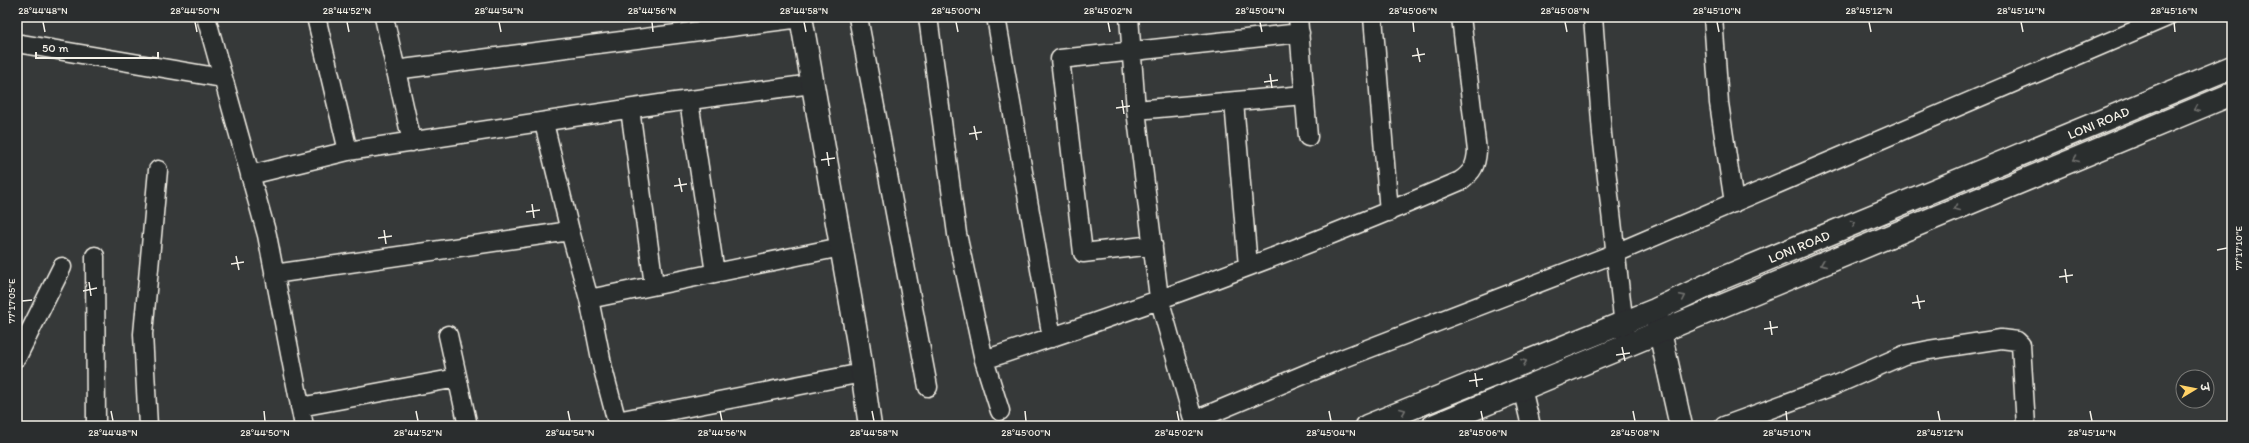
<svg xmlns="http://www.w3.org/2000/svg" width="2249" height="443" font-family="Itim,'Playpen Sans Deva',sans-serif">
	<rect width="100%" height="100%" fill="#363939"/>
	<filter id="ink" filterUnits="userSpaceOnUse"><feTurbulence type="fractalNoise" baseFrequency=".025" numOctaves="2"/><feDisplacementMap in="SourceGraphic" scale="8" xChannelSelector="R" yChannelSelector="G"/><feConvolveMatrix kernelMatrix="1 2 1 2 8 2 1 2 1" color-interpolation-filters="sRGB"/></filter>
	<g filter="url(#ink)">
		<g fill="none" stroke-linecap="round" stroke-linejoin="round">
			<defs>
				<path id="street" d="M206,17L267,235L304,426
					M316,17L348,151
					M384,17L412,142
					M858,17L928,387
					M928,17L957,234L984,360L1000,411
					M996,17L1052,338
					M1129,17L1136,110L1159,298L1195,426
					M1298,17L1308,137
					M1373,17L1389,212
					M1593,17L1602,134L1625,335
					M1713,17L1719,103L1734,203
					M22,44L222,78
					M395,70L801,18
					M689,101L715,273
					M1234,102L1248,266
					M630,109L654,285
					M1136,110L1304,95
					M544,123L570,231L589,299L603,369L618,426
					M250,175L348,151L660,104L812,84
					M1153,245L1083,253L1060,59L1300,33
					M95,256L96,426
					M274,274L570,231
					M589,299L841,247
					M448,335L468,426
					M17,357L62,267
					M984,360C1145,307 1305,248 1460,181C1473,172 1476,165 1477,151L1461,17
					M1522,388L1531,426
					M300,407L457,378
					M617,421L862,373
					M1193,421L1339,360L1616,253L2167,17
					M148,426L143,334L158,170
					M1724,426L1833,386L1904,355L1929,350L2001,339L2017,341L2021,345L2026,426"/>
				<path id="secondary" d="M801,17L857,337L870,426
					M1656,314L1681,426"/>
				<g id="highway">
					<path id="s1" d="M1367,426L1655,310L1720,279L2232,67"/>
					<path d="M1433,426L2232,94"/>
				</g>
			</defs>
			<use href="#street" stroke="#f4f1e8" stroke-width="21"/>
			<use href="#secondary" stroke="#f4f1e8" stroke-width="25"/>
			<use href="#highway" stroke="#f4f1e8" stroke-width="25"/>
			<use href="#street" stroke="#2a2d2e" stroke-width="18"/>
			<use href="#secondary" stroke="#2a2d2e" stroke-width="22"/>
			<use href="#highway" stroke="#2a2d2e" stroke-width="22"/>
		</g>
		<defs><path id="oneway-chevron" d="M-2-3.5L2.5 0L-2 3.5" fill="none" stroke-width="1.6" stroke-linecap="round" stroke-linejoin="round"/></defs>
		<g stroke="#71726f">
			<use href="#oneway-chevron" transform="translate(2196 109) rotate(157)"/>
			<use href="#oneway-chevron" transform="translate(2076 159) rotate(158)"/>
			<use href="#oneway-chevron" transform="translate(1956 208) rotate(158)"/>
			<use href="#oneway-chevron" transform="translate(1853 223) rotate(-23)"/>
			<use href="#oneway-chevron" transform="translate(1823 264) rotate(158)"/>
			<use href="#oneway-chevron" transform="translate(1683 297) rotate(-26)"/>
			<use href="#oneway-chevron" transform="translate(1524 362) rotate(-22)"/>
			<use href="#oneway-chevron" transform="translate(1403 411) rotate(-22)"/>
		</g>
	</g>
	<path fill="none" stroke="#f4f1e8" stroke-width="1.5" d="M43,22L45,32M195,22L197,32M347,22L349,32M499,22L501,32M652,22L653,32M804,22L806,32M956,22L958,32M1108,22L1110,32M1260,22L1262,32M1413,22L1414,32M1565,22L1567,32M1717,22L1719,32M1869,22L1871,32M2021,22L2023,32M2174,22L2175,32M1417,48L1420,62M1412,56L1425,54M1270,74L1272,88M1264,82L1278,80M1122,100L1124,114M1116,108L1130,106M974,126L977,140M969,134L982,132M827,152L829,166M821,160L835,158M679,178L682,192M674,186L687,184M532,204L534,218M526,212L540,210M384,230L386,244M378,238L392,236M2217,250L2227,248M236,256L239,270M231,264L244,262M2065,269L2067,283M2059,277L2073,275M89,282L91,296M83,291L97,288M1917,295L1920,309M22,301L32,300M1912,303L1925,301M1770,321L1772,335M1764,329L1778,327M1622,347L1625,361M1616,355L1630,353M1475,373L1477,387M1469,381L1483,379M111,411L113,421M264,411L265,421M416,411L418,421M568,411L570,421M720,411L722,421M872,411L874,421M1025,411L1026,421M1177,411L1179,421M1329,411L1331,421M1481,411L1483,421M1633,411L1635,421M1786,411L1787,421M1938,411L1940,421M2090,411L2092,421"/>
	<g text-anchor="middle" stroke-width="3.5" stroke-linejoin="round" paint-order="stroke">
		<g font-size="13" fill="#f4f1e8" stroke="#2a2d2e">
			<text dy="5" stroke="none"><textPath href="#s1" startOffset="792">LONI ROAD</textPath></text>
			<text dy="5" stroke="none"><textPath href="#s1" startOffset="468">LONI ROAD</textPath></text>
		</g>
	</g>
	<rect width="2249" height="443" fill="none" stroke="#2a2d2e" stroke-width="44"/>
	<g transform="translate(2195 389) rotate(80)"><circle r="19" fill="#2a2d2e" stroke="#7b7b78"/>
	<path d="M0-3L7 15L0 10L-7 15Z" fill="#ffd166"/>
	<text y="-6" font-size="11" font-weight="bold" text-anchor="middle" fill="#f4f1e8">उ</text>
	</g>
	<path d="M36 52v6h122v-6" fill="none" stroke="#f4f1e8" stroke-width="2"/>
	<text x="42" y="52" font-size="12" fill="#f4f1e8" stroke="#2a2d2e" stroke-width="3" paint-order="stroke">50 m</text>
	<rect x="22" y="22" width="2205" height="399" fill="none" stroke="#f4f1e8" stroke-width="1.5"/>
	<g font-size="10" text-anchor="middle" fill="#f4f1e8">
		<text x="43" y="14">28°44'48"N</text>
		<text x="195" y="14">28°44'50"N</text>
		<text x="347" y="14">28°44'52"N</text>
		<text x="499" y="14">28°44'54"N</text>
		<text x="652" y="14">28°44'56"N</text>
		<text x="804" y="14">28°44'58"N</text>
		<text x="956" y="14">28°45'00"N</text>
		<text x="1108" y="14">28°45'02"N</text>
		<text x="1260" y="14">28°45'04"N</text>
		<text x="1413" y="14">28°45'06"N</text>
		<text x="1565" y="14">28°45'08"N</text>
		<text x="1717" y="14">28°45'10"N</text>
		<text x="1869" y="14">28°45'12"N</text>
		<text x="2021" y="14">28°45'14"N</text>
		<text x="2174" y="14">28°45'16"N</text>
		<text transform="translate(2238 248) rotate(-90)" y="4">77°17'10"E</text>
		<text transform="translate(11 301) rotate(-90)" y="4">77°17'05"E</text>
		<text x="113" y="436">28°44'48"N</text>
		<text x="265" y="436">28°44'50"N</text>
		<text x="418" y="436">28°44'52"N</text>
		<text x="570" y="436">28°44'54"N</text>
		<text x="722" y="436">28°44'56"N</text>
		<text x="874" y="436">28°44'58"N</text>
		<text x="1026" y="436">28°45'00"N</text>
		<text x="1179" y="436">28°45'02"N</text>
		<text x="1331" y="436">28°45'04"N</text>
		<text x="1483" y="436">28°45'06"N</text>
		<text x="1635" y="436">28°45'08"N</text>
		<text x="1787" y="436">28°45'10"N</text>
		<text x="1940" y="436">28°45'12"N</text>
		<text x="2092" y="436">28°45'14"N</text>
	</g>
</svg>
